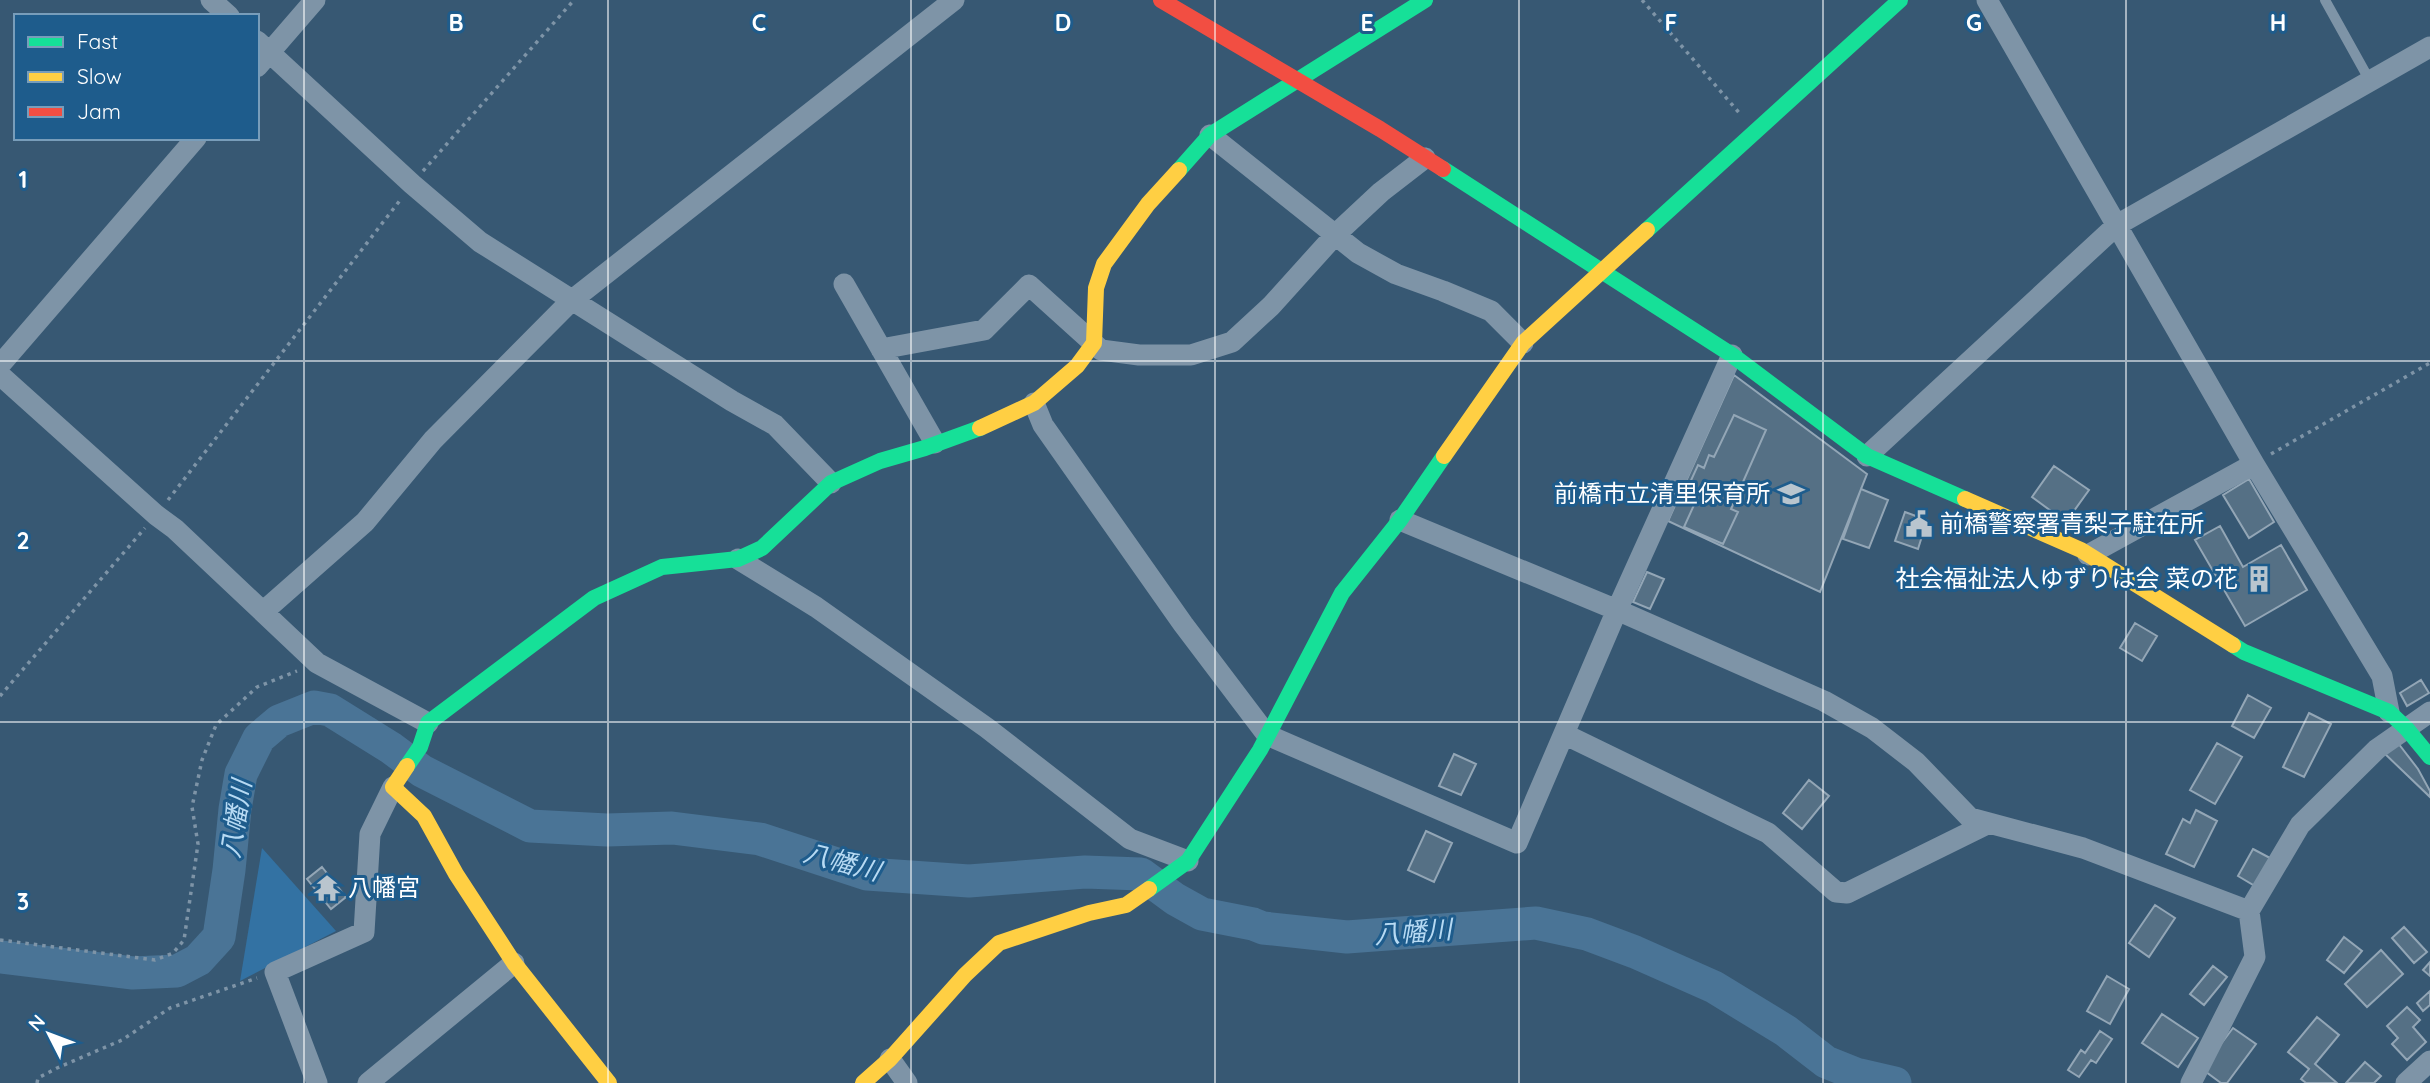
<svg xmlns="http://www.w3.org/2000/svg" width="2430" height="1083" font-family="Quicksand,'Noto Sans JP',sans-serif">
	<rect width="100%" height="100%" fill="#375873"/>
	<path fill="#3372a3" d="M262,848L336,931L240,981Z"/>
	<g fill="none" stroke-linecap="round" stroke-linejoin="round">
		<path stroke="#4a7496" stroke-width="33" d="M0,957L133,973L177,971L198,960L219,937L229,870L235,809L241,774L259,738L279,721L314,707L330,710L391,748L422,771L530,826L607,830L672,828L760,839L867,874L969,881L1085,872L1141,874L1175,899L1202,914L1253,924L1263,928L1347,937L1536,923L1587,934L1635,952L1714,987L1786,1031L1826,1062L1856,1074L1895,1083"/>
	</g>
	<path fill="#557085" stroke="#93a6b6" stroke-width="2" d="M1734,375L1867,474L1820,592L1668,521Z
		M1734,415L1766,430L1731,509L1738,512L1723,544L1684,527L1694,505L1682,500L1698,465L1704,468L1709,455L1714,457Z
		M2054,466L2089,490L2066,522L2032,497Z
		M2249,479L2274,522L2249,538L2223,495Z
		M1861,489L1888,500L1869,548L1843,539Z
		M1905,512L1927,520L1918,549L1895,541Z
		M2220,526L2243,567L2281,545L2307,590L2245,626L2195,540Z
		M1647,572L1664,579L1650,609L1633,602Z
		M2135,623L2157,636L2142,661L2120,648Z
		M2421,680L2429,693L2407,706L2400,693Z
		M2248,695L2271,708L2254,738L2232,726Z
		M2309,713L2331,724L2304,777L2283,767Z
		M2217,743L2242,757L2215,804L2190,790Z
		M2398,743L2418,769L2430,791V797L2383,752Z
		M1454,754L1476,764L1461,795L1439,786Z
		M1809,780L1829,796L1802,829L1783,813Z
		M2196,810L2217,821L2194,867L2166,854L2183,819L2190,823Z
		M1426,831L1452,843L1434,882L1408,870Z
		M2253,849L2270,858L2255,886L2238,876Z
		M322,867L346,897L331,909L307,879Z
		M2155,905L2175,918L2149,957L2129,943Z
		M2404,927L2427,952L2414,963L2392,938Z
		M2344,937L2362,951L2344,973L2327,960Z
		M2381,950L2403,974L2367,1007L2345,984Z
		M2430,962V976L2423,970Z
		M2213,966L2227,977L2204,1005L2190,994Z
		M2107,976L2129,989L2110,1024L2087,1011Z
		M2430,991V1005L2423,1011L2417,1003Z
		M2407,1007L2420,1020L2413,1027L2426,1042L2407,1060L2392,1044L2398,1038L2387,1026Z
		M2162,1014L2198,1038L2178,1067L2142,1043Z
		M2317,1017L2339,1035L2315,1064L2337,1083H2306L2301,1079L2309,1069L2288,1052Z
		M2233,1028L2256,1044L2227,1083H2221L2202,1069Z
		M2100,1031L2112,1039L2096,1063L2091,1060L2079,1077L2068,1070L2081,1050L2085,1053Z
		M2365,1062L2381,1076L2374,1083H2346Z"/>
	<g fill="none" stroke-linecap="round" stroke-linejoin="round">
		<path stroke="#7e94a7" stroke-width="3.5" stroke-dasharray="3.5 5" stroke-linecap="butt" d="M1642,0L1741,115
			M423,171L574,0
			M2271,454L2430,363
			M168,500L401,199
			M0,696L145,528
			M0,940L155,960L173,953L184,940L198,844L192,807L202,760L216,725L257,687L297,671
			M37,1083L38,1078L57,1068L122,1040L170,1008L257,978"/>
		<path stroke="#7e94a7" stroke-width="10" d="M2325,0L2370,81"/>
		<path stroke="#7e94a7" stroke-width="21" d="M211,0L229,16
			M1987,0L2254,464L2382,676L2389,712
			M257,41L412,184L480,242L732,401L775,425L831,483
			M257,67L315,0
			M1210,135L1358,253L1396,274L1443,291L1491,311L1523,343
			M844,284L935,443
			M881,349L984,330L1029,285L1101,350L1139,355H1191L1232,342L1271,306L1336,234L1381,192L1425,158
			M0,365L196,138
			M0,375L156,515L175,529L317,663L428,723
			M1034,403L1043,425L1183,624L1267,735L1517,843L1617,610L1732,355
			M1867,456L2117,225L2430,47
			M1400,520L1617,610L1824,701L1872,728L1916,762L1970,818L2083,848L2249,911
			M2088,555L2254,464
			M738,559L816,607L987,728L1130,839L1188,861
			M264,611L365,522L433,440L571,301L954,0
			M1566,735L1768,833L1836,892L1847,893L1989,823
			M890,1059L907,1083
			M317,1083L275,972L364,932L370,834L393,787
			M368,1083L514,963
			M2191,1083L2255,957L2249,911L2300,825L2377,749L2430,712
			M2406,1083L2430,1061"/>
		<path stroke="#16e098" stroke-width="16" d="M1443,169L1732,355L1867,456L1965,499
			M1179,170L1210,135L1425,0
			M1647,230L1900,0
			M2233,645L2244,652L2389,712L2407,729L2430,757
			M407,766L420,747L428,723L594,598L662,567L738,559L762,548L831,483L880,461L925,448L980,428
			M1149,889L1188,861L1260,750L1342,593L1400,520L1444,456"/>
		<path stroke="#ffcf43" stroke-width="16" d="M980,428L1034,403L1077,366L1094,343L1096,288L1104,264L1148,204L1179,170
			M1444,456L1523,343L1647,230
			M1965,499L2081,550L2233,645
			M407,766L393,787L424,816L456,874L514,963L609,1083
			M863,1083L890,1059L965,975L999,943L1089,913L1126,905L1149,889"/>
		<path stroke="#f24e42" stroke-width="16" d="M1161,0L1380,129L1443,169"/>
	</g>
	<path fill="none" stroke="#fff" stroke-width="2" stroke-opacity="0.55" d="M304,0V1083M608,0V1083M911,0V1083M1215,0V1083M1519,0V1083M1823,0V1083M2126,0V1083M0,361H2430M0,722H2430"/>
	<defs>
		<symbol id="school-bare" viewBox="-9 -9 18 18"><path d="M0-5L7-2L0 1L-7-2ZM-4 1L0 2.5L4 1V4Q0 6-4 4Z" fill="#b9c5ce" stroke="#1e5c8c" stroke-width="2.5" paint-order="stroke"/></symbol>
		<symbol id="civic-bare" viewBox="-9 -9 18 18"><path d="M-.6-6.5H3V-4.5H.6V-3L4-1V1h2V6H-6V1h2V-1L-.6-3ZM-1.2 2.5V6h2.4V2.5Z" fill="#b9c5ce" stroke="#1e5c8c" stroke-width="2.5" paint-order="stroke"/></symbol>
		<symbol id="building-bare" viewBox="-9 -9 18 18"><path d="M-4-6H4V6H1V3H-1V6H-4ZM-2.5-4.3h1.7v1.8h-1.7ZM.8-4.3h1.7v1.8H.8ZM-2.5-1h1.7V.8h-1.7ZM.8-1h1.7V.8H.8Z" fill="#b9c5ce" stroke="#1e5c8c" stroke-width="2.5" paint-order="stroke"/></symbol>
		<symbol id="temple-bare" viewBox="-9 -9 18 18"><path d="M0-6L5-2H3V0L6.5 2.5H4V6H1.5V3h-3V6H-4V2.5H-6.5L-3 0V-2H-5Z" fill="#b9c5ce" stroke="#1e5c8c" stroke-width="2.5" paint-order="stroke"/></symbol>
	</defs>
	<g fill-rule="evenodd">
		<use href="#school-bare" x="1772" y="475" width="38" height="38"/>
		<use href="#civic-bare" x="1900" y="505" width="38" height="38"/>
		<use href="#building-bare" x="2240" y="560" width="38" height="38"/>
		<use href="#temple-bare" x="308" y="869" width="38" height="38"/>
	</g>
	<g text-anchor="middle" stroke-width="6" stroke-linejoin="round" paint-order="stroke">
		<g font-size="24" fill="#fff" stroke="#1e5c8c" text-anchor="end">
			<text x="1770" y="502">前橋市立清里保育所</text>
			<text x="1940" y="532" text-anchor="start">前橋警察署青梨子駐在所</text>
			<text x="2238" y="587">社会福祉法人ゆずりは会 菜の花</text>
			<text x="348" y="896" text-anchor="start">八幡宮</text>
		</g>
		<g font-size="26" font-style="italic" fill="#b7daf3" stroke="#1e5c8c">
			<text transform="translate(236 819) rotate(-81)" y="9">八幡川</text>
			<text transform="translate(842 862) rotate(15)" y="9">八幡川</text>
			<text transform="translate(1413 932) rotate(-4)" y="9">八幡川</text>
		</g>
	</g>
	<g font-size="23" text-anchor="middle" font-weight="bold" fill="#fff" stroke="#1e5c8c" stroke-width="6" stroke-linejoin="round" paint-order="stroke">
		<text x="456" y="31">B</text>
		<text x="759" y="31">C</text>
		<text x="1063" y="31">D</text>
		<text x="1367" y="31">E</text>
		<text x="1671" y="31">F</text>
		<text x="1974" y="31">G</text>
		<text x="2278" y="31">H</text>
		<text x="23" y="188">1</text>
		<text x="23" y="549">2</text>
		<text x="23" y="910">3</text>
	</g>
	<rect x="14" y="14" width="245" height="126" fill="#1e5c8c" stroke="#789dba" stroke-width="2"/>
	<rect x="28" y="37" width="35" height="10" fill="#16e098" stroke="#789dba" stroke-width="2"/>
	<text x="77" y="49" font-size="21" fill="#ffffff">Fast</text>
	<rect x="28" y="72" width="35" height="10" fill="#ffcf43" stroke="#789dba" stroke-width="2"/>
	<text x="77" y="84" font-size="21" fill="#ffffff">Slow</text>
	<rect x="28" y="107" width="35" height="10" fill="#f24e42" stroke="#789dba" stroke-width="2"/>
	<text x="77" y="119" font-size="21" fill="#ffffff">Jam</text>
	<g transform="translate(49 1034) rotate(312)" stroke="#1e5c8c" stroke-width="5" paint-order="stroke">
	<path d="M0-5L12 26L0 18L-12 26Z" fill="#ffffff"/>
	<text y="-10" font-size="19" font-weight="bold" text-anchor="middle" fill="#ffffff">N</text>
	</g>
</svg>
